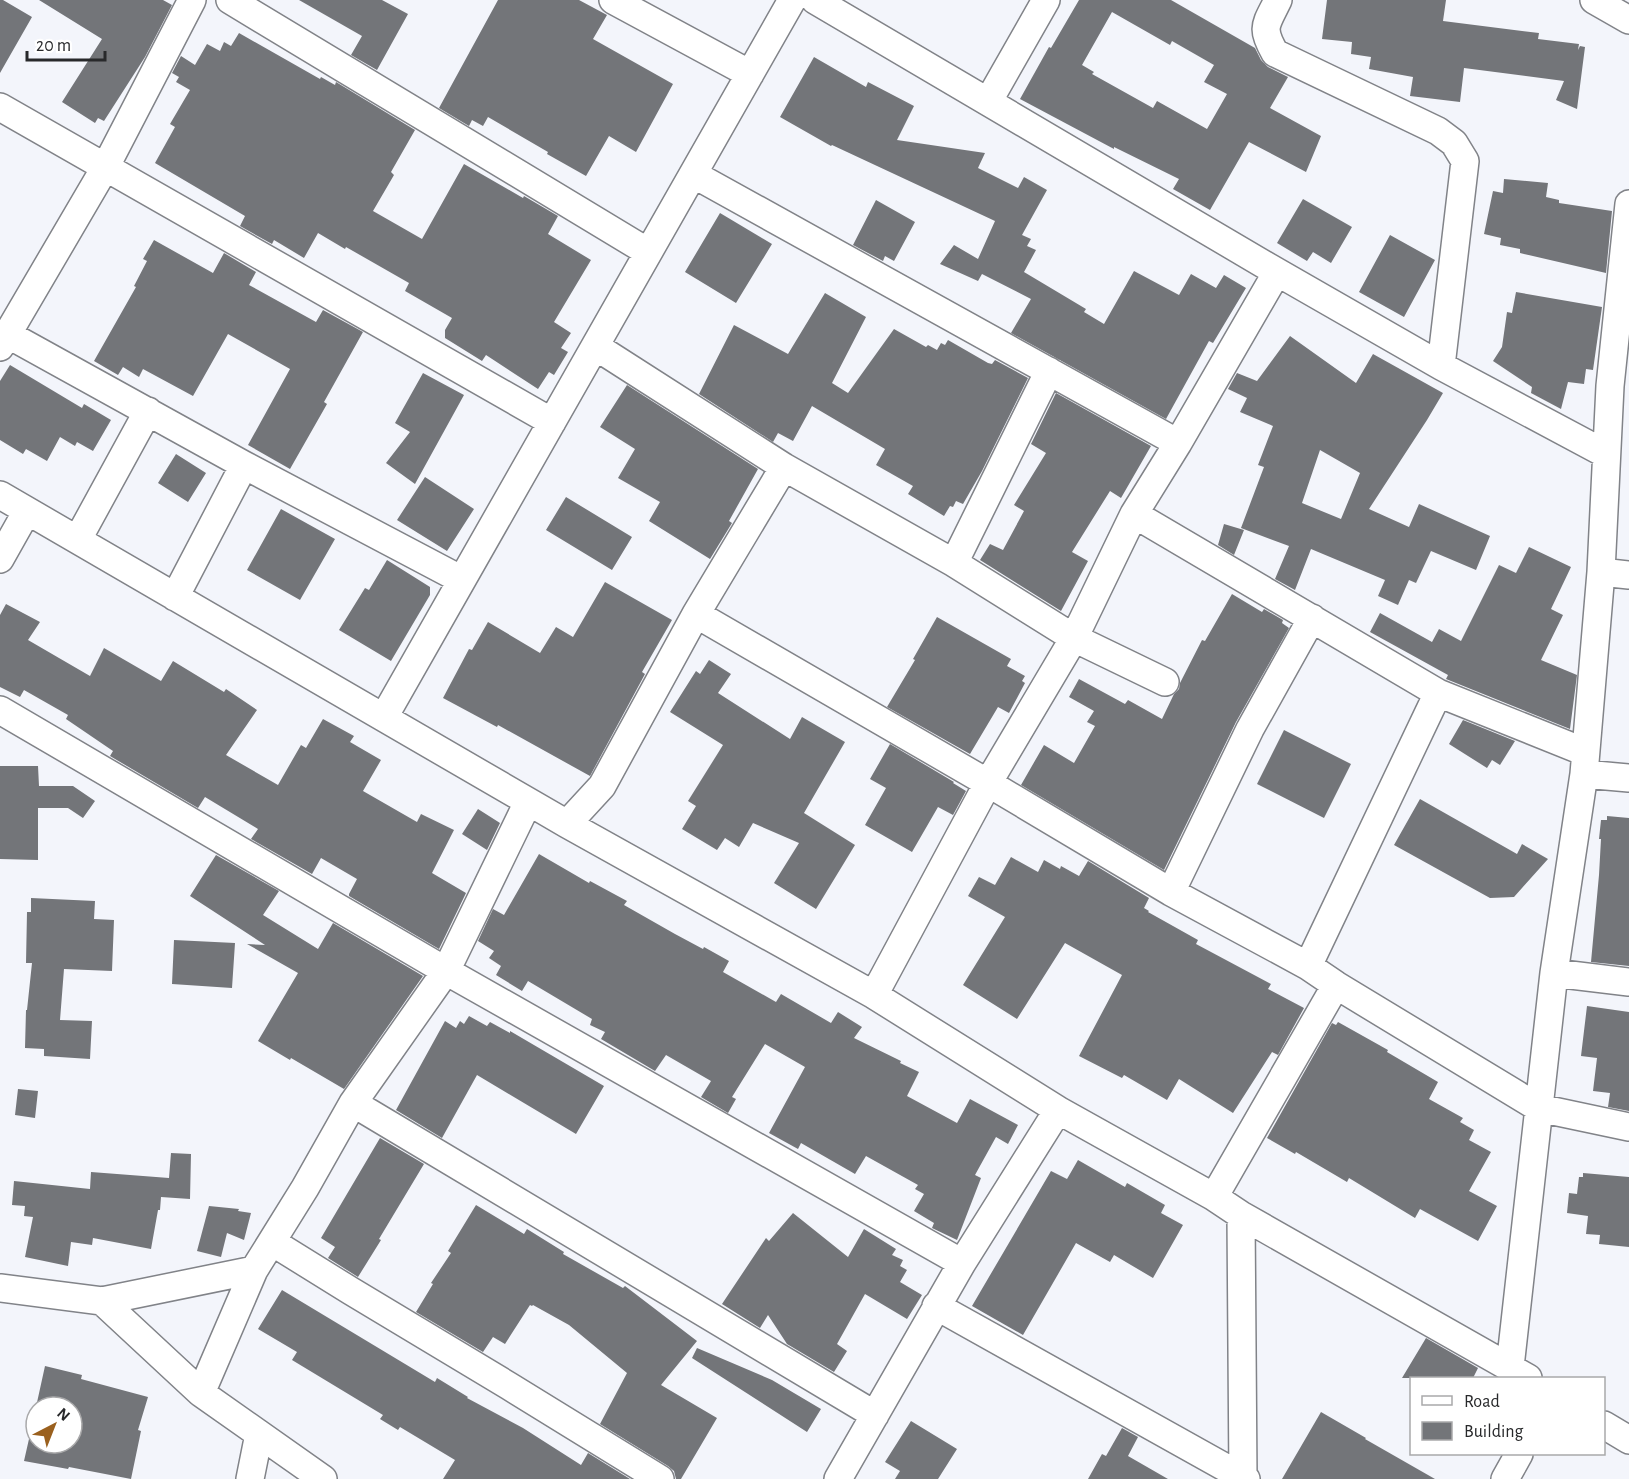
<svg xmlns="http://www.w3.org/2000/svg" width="1629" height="1479" font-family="'Alegreya Sans',sans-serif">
	<rect width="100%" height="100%" fill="#f3f5fb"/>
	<path fill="#737579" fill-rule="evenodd" d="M0,0H3L32,17L0,73Z
		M39,0H163L172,5L145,57L104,121L98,118L95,123L62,102L102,39Z
		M299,0H382L408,14L377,70L351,55L362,36Z
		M498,0H579L607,15L593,39L673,84L636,152L609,136L586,176L547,154L548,152L488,117L483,126L472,120L469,126L439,108Z
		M1079,0H1171L1255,48L1261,60L1268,67L1288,77L1270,108L1321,136L1306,172L1249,142L1210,210L1173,189L1179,179L1114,147V149L1020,99L1049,47L1051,48ZM1112,12L1170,45L1172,41L1214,65L1204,82L1227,94L1207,129L1157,101L1153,108L1092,74L1094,72L1082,65Z
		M1327,0H1446L1443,21L1539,33L1538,39L1579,44L1578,50L1580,46L1585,47L1577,109L1556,100L1564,81L1464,68L1460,102L1410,96L1413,77L1369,69L1371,57L1351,54L1352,42L1322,39Z
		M239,33L320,79L321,77L335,85L336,82L415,130L391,172L394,175L373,211L422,239L464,164L523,198L524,196L558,216L548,234L591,260L554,322L571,333L561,348L568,352L554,375L549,372L538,389L486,355L482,361L445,338V330L452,318L405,291L409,283L346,247L345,249L318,233L304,258L274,240L272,244L240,226L245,216L155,163L175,127L170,124L190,90L176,82L179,77L172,73L181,56L195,65L207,44L220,51L224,42L231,46Z
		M814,57L866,87L868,82L914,106L897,140L985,153L978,168L1018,188L1024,177L1047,190L1022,235L1031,239L1027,246L1036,250L1024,272L1086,309L1084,312L1104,324L1134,271L1179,295L1191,274L1216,288L1224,275L1246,288L1213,343L1209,341L1166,419L1011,333L1031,299L982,274L978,281L940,264L954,245L978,259L995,221L832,145L831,146L780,117Z
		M1504,179L1548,183L1546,197L1559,200V203L1612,211L1606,273L1520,253V249L1500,245L1501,238L1484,234L1493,191L1503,193Z
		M1303,199L1352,227L1331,263L1313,252L1307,261L1277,243Z
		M876,200L915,222L894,261L885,256L883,261L853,245Z
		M720,213L772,244L736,303L685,272Z
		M1390,235L1435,260L1404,317L1359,292Z
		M154,240L213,273L224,253L256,272L249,285L316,322L323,310L363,332L324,402L327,404L290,469L248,445L290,369L228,334L193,396L143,369L139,377L123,367L118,375L94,361L136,287L134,286L147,261L143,259Z
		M1516,292L1602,307L1593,370L1586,369L1584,384L1568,382L1561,409L1531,393L1532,387L1493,361L1502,347L1507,312L1512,313Z
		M825,293L866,317L832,383L848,393L894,329L926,347L928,345L937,350L941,343L945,345L948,340L988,363L992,364L995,360L1028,378L982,471L963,504L956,501L953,507L950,506L944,516L908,494L913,486L876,465L885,449L812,406L793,441L778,433L773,442L699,394L734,325L788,354Z
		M1290,336L1356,383L1373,354L1443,393L1427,420L1369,509L1409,527L1419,504L1490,536L1476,570L1431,551L1416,583L1409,580L1398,605L1378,596L1385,580L1311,549L1295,590L1275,579L1289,546L1241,528L1264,467L1258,465L1273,426L1240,412L1247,398L1228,389L1237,373L1257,381ZM1320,450L1360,473L1341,519L1302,503Z
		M10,365L82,408L84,404L111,420L93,451L77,442L75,446L60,437L47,461L26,449L23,454L0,440V381Z
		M423,373L464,395L415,484L386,463L410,432L395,423Z
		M627,385L758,469L729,521L732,523L710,559L649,521L660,502L618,478L635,449L600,427Z
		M1056,393L1151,446L1121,498L1110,491L1072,552L1088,561L1061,611L980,560L990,544L1003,550L1024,511L1014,505L1046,453L1031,444Z
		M176,454L206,473L188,502L158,483Z
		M425,477L474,509L447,551L397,520Z
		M566,497L632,537L612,570L546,530Z
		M281,509L335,539L300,600L247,570Z
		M1224,524L1244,530L1234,555L1218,545Z
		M1529,547L1571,567L1551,609L1563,615L1541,660L1577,675L1570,729L1446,679L1448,675L1370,632L1380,613L1432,642L1439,629L1461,641L1499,565L1516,573Z
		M387,560L430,587V595L391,661L339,630L365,588L369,590Z
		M605,582L672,620L642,672L645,674L590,776L498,725L497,727L443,698L469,649L472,650L488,622L540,653L556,627L573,637Z
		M1232,594L1262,612L1264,609L1283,620L1282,623L1289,628L1236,722L1164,870L1021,785L1044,745L1074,763L1095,726L1087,722L1094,711L1069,697L1079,679L1125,704L1128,700L1162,719L1174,694L1179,689L1180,683L1202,640L1205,641Z
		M6,604L40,622L28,640L90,676L104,648L161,681L173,661L224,692L226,689L257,710L226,755L278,785L301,745L306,748L323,719L354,736L350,742L381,760L363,791L417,822L421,814L454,830L432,873L466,893L439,949L349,896V894L357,879L321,858L312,874L251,839L258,829L205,797L198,808L110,756L113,751L66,719L68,715L24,690L20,697L0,687V615Z
		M937,617L1011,659L1007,666L1025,676L1022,681L1025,683L1009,713L998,707L970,754L887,707L915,660L913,659Z
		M709,660L731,674L718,693L790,739L802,717L845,742L804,813L855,845L816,909L774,883L799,843L753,823L739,847L725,838L717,850L682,829L696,806L688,801L723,745L670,712L696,671L700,674Z
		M1463,720L1515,741L1500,765L1492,760L1487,768L1449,744Z
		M1284,730L1351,764L1324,818L1257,784Z
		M890,744L954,782L953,783L966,791L953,815L938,807L912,852L865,825L886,788L870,779Z
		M0,766H38L39,786H73L95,801L83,818L68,808H38V860L0,859Z
		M1420,799L1517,854L1522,844L1548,859L1514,897L1490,898L1394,845Z
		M478,809L500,823L487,850L462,834Z
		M1607,816L1629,818V966L1591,962L1599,875L1601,839H1599L1601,820H1607Z
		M539,854L589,883L590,881L627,901L624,905L675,934L703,949L704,947L729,961L723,972L776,1002L781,994L831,1023L838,1012L862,1027L854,1038L901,1061L900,1063L919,1072L907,1096L957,1123L970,1099L1018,1125L1008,1144L996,1137L975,1175L981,1178L957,1240L932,1228L934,1223L914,1211L924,1194L915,1189L918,1185L866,1156L855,1174L801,1143L798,1149L769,1133L805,1067L765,1044L732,1097L736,1099L728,1113L701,1097L711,1081L666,1055L655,1071L601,1039L605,1032L590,1025L592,1019L528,981L522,991L496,975L501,966L489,958L494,951L478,941L493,909L504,915Z
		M216,855L279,891L263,915L318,949L333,923L423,976L344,1089L291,1058L290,1060L258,1041L298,973L247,944L265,945L190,896Z
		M1011,857L1038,872L1044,860L1060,869L1061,866L1079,876L1088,861L1149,898L1144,908L1149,911L1148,912L1198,940L1196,944L1271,984L1268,989L1304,1008L1278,1055L1272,1052L1233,1113L1179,1079L1167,1100L1124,1075L1122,1078L1079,1056L1122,975L1065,943L1017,1019L963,985L1005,917L968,896L979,877L995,885Z
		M31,898L95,901L94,919L114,920L112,971L64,969L60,1020L92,1021L90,1059L44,1056V1049L25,1048L26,1010H27L32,963H26L27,912H31Z
		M174,940L235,943L232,988L172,984Z
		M1587,1006L1629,1012V1111L1608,1107L1610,1093L1593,1091L1597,1058L1581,1056Z
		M469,1016L487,1026L490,1022L510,1033V1031L604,1086L576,1134L477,1075L442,1138L396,1110L445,1021L456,1028L460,1021L464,1024Z
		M1338,1022L1388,1050L1387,1052L1438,1082L1429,1099L1463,1118L1460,1122L1474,1130L1469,1140L1491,1152L1469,1191L1497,1206L1478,1241L1420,1209L1415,1218L1349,1178L1347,1182L1296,1152L1295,1154L1267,1138L1332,1023L1336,1025Z
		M18,1089L38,1091L35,1118L15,1115Z
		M380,1138L424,1164L379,1239L381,1240L358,1277L328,1258L335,1247L321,1238Z
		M171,1153L191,1154L190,1199L161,1197L160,1210H158L151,1249L93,1238L92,1245L71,1242L68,1266L25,1257L33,1217L24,1216L25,1206L12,1205L14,1181L90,1189L91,1172L169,1178Z
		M1078,1160L1125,1187L1127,1183L1165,1205L1161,1213L1183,1225L1153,1278L1114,1255L1110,1262L1076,1243L1023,1335L972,1306L1051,1171L1067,1179Z
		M1583,1173L1629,1177V1247L1599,1244L1600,1235L1586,1234L1588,1216L1567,1213L1569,1193L1577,1194L1579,1177H1583Z
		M476,1205L524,1234L527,1229L564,1252L563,1254L623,1288L625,1286L697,1341L661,1385L717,1418L681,1479H676L674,1471L668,1466L600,1424L627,1373L569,1325L533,1305L532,1306L530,1305L505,1344L493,1337L483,1352L416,1312L433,1284L431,1283L451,1253L448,1251Z
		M209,1206L239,1209L238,1211L251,1213L244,1240L227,1233L221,1257L197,1251Z
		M793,1213L848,1257L864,1229L896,1249L892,1255L903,1260L900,1266L907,1270L900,1282L922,1295L907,1319L865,1294L837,1344L847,1351L834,1372L787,1344L768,1315L760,1328L722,1304L766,1238L769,1241Z
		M282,1290L435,1382L437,1378L468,1397L467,1398L523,1428L581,1465L588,1453L630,1479H443L455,1460L400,1427L398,1430L380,1419L383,1415L292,1360L297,1352L258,1329Z
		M1426,1338L1478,1368L1473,1378H1402Z
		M697,1348L772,1380L821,1409L807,1432L692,1358Z
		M45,1366L82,1375L81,1379L148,1397L138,1430L141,1431L131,1479L69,1467L68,1469L24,1461L36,1408V1443H72V1407H36Z
		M1321,1412L1366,1438L1365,1439L1435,1479H1282Z
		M911,1421L957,1449L938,1479H895L900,1471L885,1462Z
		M1122,1428L1138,1437L1128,1456L1168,1479H1088L1102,1454L1106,1456Z"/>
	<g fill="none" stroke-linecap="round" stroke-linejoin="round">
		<defs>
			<path id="minor" d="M230,0L648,252
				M613,0L750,74
				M815,0L1277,272L1441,366L1606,454
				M1278,0C1266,25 1260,27 1275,53L1438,131L1454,143L1465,161L1441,366
				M1594,0L1629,20
				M988,102L1046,0
				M0,107L552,422
				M693,174L1178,443
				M7,334L244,465L462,580
				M595,346L784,467L954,563L1074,638L1165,682
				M0,347L106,166L192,0
				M0,495L567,824L874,995L1058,1110L1214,1197L1241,1215L1528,1378
				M1134,514L1438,693L1585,752
				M78,539L148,411
				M0,559L27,511
				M954,563L1049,371
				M1601,572L1629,575
				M175,597L244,465
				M696,614L988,783L1171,892L1308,966L1336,985L1539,1108L1629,1127
				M0,710L446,971L962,1263L1058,1110
				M384,717L792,0
				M1584,774L1629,778
				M567,824L602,786L696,614L784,467
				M1171,892L1250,729L1312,618
				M1308,966L1438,693
				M1554,973L1629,982
				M874,995L988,783L1074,638L1134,514L1178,443L1277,272
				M353,1103L875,1415
				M1214,1197L1336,985
				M1241,1215L1243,1479
				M272,1242L351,1291L509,1386L660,1479
				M254,1270L305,1188L353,1103L446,971L528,802
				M0,1288L102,1301L254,1270L201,1393L323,1479
				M102,1301L201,1393
				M936,1306L1246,1479
				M1510,1367L1554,973L1584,774L1601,572L1610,386L1629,204
				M1604,1425L1629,1440
				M250,1479L259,1434
				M838,1479L962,1263
				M1505,1479L1519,1454"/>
		</defs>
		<use href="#minor" stroke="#818388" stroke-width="30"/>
		<use href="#minor" stroke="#fff" stroke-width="27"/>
	</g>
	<rect x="1410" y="1377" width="195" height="78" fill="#ffffff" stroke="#a9a9aa" stroke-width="1.5"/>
	<rect x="1422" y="1396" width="30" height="9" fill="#ffffff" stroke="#a9a9aa" stroke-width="1.5"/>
	<text x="1464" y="1407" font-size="18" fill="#28292b">Road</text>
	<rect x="1422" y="1422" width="30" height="18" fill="#737579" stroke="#a9a9aa" stroke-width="1.5"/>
	<text x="1464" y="1437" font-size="18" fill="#28292b">Building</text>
	<g transform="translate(54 1425) rotate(42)"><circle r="28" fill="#ffffff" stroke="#a9a9aa" stroke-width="1.5"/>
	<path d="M0-4.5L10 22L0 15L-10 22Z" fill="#9a601e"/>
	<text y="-9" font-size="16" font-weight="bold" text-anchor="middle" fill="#28292b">N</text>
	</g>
	<path d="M27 51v9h78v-9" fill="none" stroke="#28292b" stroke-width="3"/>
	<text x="36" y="51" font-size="18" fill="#28292b" stroke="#ffffff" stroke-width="4.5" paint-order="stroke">20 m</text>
</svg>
